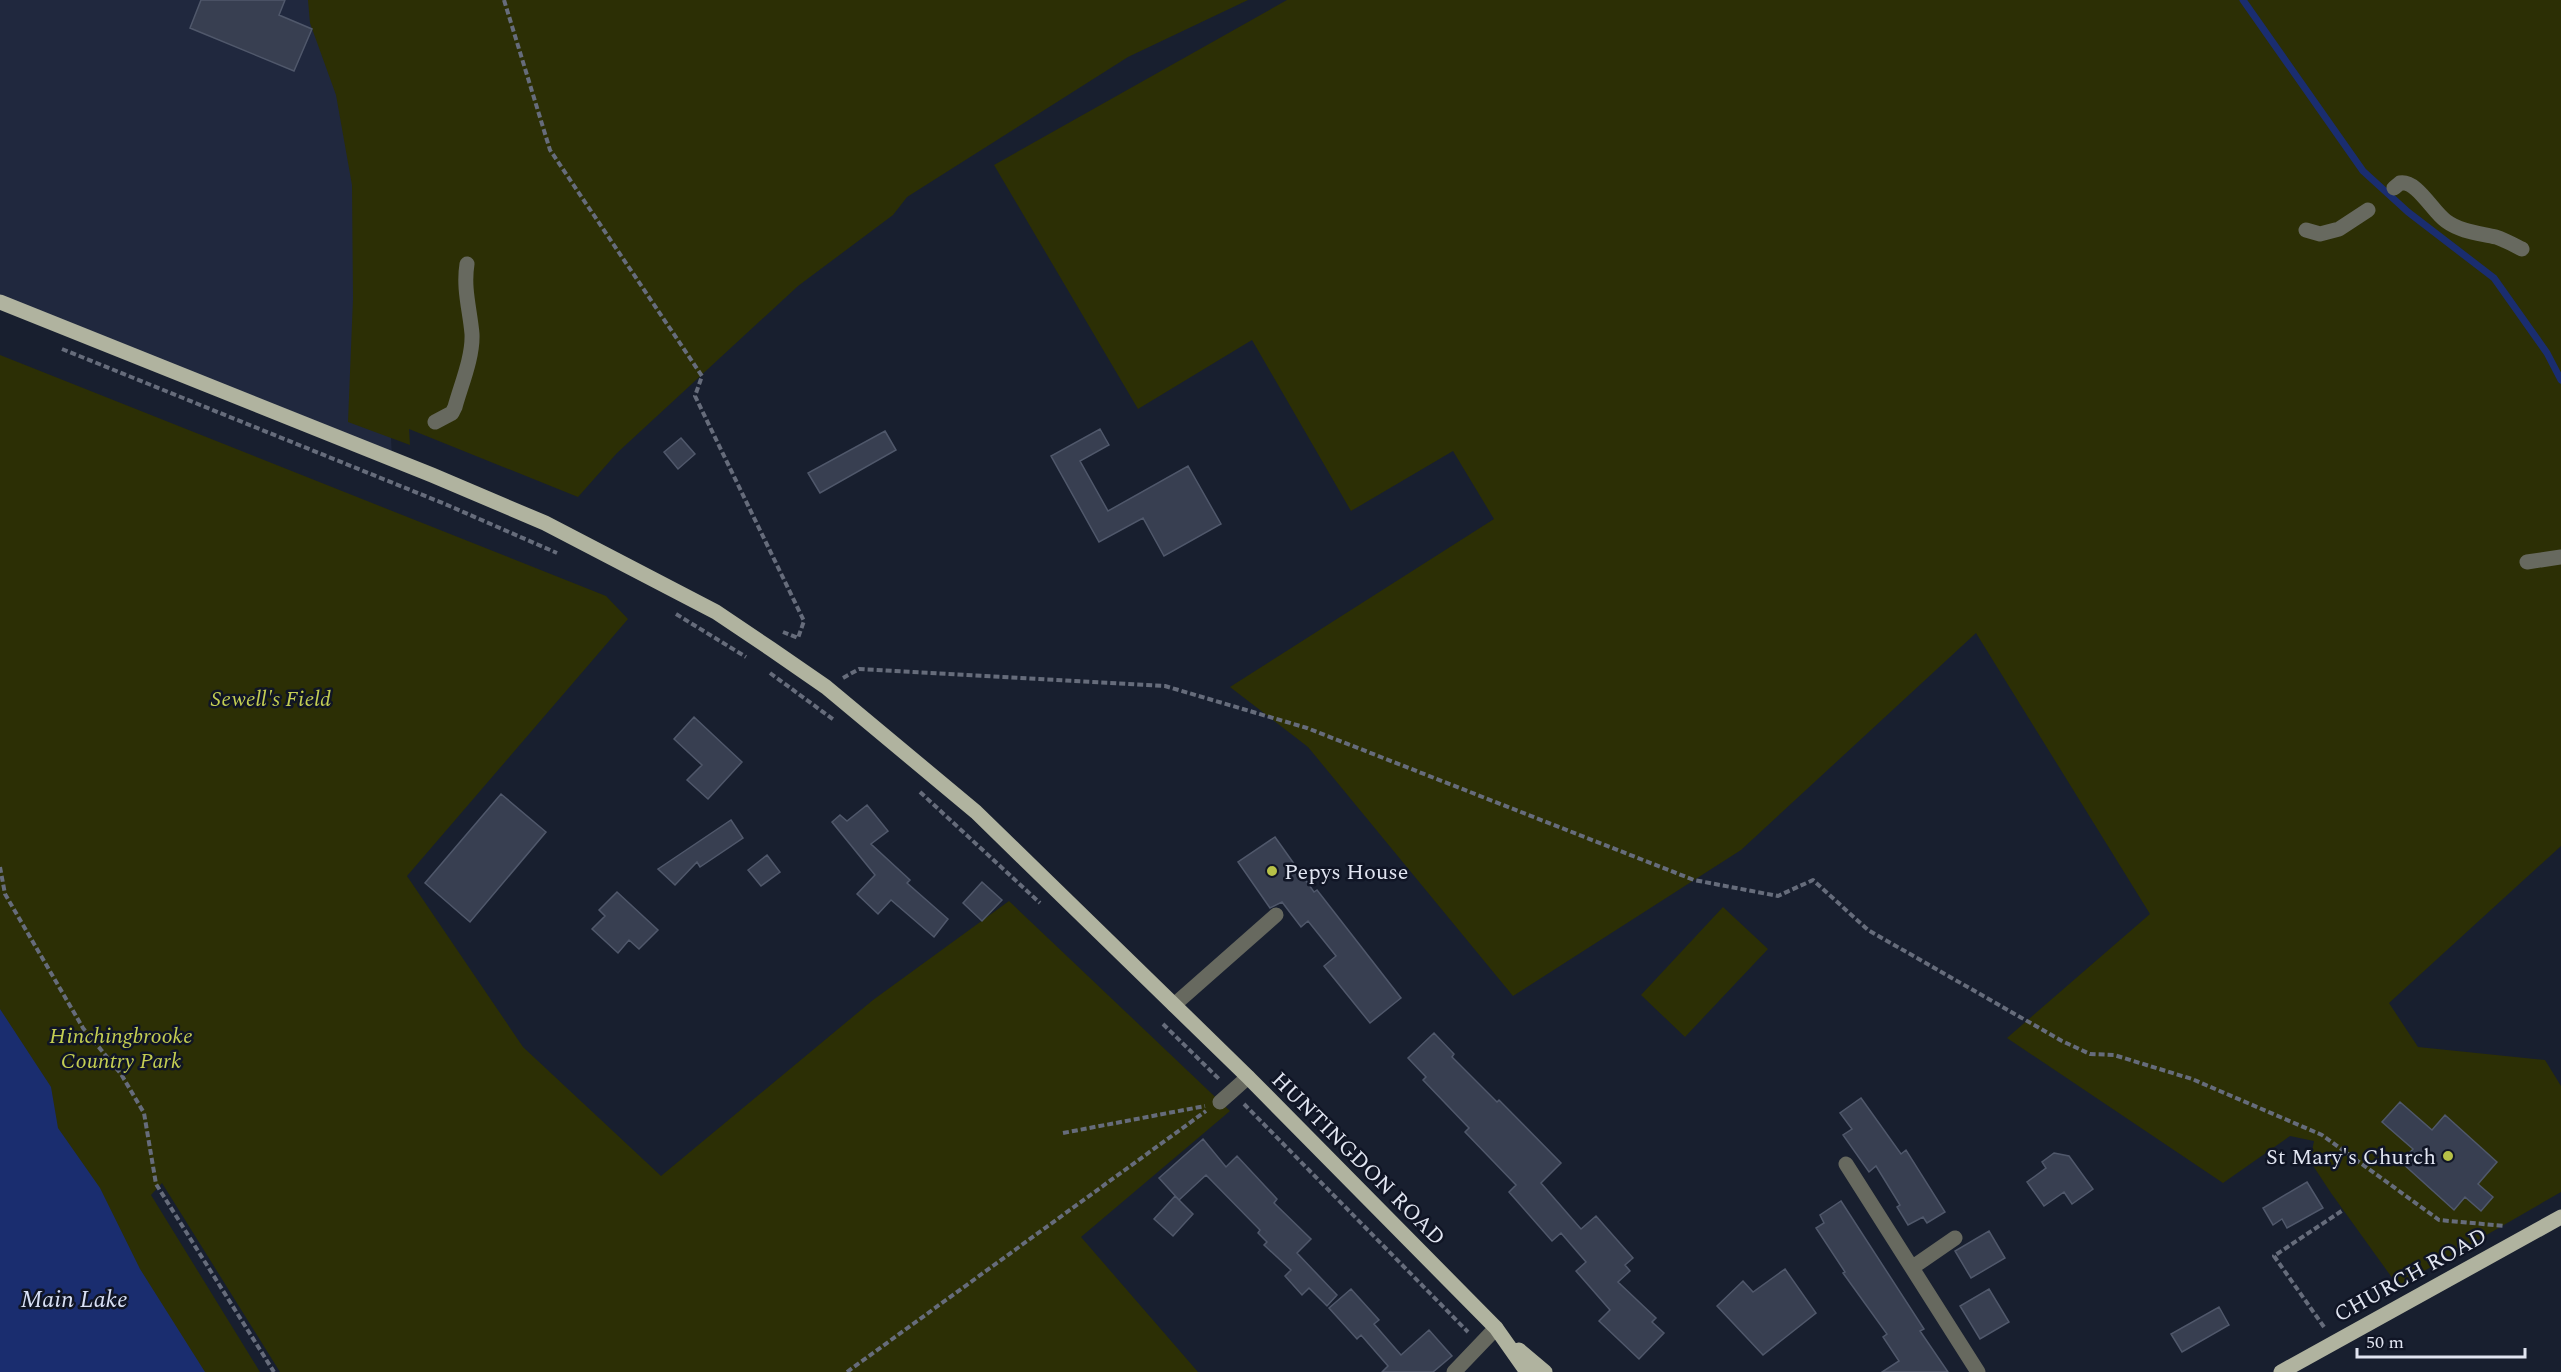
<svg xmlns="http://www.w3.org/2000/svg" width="2561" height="1372" font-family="Spectral,serif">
	<rect width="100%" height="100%" fill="#181f2f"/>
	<path fill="#20283e" d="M0,0H372L392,460L0,301Z"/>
	<path fill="#2c2f05" d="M308,0H1248L1128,57L907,197L893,215L798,286L617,453L578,497L409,429L410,445L348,422L353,299L352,185L336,95L310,23Z
		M1287,0H2561V846L2389,1003L2418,1047L2545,1060L2561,1086V1192L2398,1286L2331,1193L2310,1161L2314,1141L2290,1136L2223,1183L2007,1038L2150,914L1976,633L1741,850L1513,996L1308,747L1230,687L1494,519L1453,451L1351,511L1252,340L1138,409L994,165Z
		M0,355L606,596L628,619L407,876L523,1047L661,1176L873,1000L1009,901L1230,1111L1081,1237L1198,1372H280L162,1183L151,1195L260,1372H0Z
		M1723,907L1768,949L1685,1037L1641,995Z"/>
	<path fill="#1a2d6f" d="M0,1009L51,1087L58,1128L100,1188L140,1269L205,1372H0Z"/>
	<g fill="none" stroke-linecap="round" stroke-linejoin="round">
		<path stroke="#1a2d6f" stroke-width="7" d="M2243,0L2363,171L2408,212L2494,278L2547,353L2561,380"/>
	</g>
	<path fill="#383f51" stroke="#50586b" stroke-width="1.5" d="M201,0H285L279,15L312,29L294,71L190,28Z
		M1100,429L1109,445L1080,461L1108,511L1188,466L1221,524L1164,556L1143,518L1099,542L1051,456Z
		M885,431L896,450L820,493L808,473Z
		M681,438L695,454L678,469L664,452Z
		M694,717L742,762L708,799L687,780L702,765L674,739Z
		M501,794L546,832L470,922L425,883Z
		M867,805L888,831L871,844L910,880L907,883L948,919L934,937L891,900L878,914L857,894L875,875L832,822L840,815L847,821Z
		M731,820L743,838L700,867L697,862L675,885L658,869Z
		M1275,837L1314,892L1317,890L1401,998L1370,1023L1324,966L1336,956L1308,921L1301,927L1282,902L1270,908L1238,862Z
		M767,855L780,872L761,886L748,870Z
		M982,882L1002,900L982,921L963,903Z
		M617,892L658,930L639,949L629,940L618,953L592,929L605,916L599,910Z
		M1434,1033L1454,1054L1452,1057L1497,1102L1499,1100L1561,1163L1541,1183L1581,1229L1596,1216L1633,1258L1625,1265L1630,1271L1618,1282L1656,1318L1652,1322L1664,1333L1639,1359L1599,1321L1610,1310L1576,1271L1586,1262L1561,1233L1552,1241L1509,1192L1516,1185L1465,1132L1469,1128L1423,1080L1426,1077L1408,1058Z
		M1861,1098L1901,1154L1906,1150L1945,1212L1927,1223L1923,1217L1908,1225L1897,1207L1900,1205L1876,1166L1869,1172L1843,1135L1852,1129L1840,1113Z
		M2400,1102L2432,1130L2445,1115L2497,1162L2478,1184L2493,1197L2481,1211L2465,1197L2454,1210L2401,1162L2413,1149L2382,1122Z
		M1203,1139L1226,1167L1237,1156L1277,1199L1274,1203L1311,1239L1297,1253L1337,1295L1327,1306L1309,1288L1302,1295L1285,1276L1291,1270L1264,1245L1267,1242L1258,1233L1260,1230L1206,1175L1179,1200L1159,1178Z
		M2054,1153L2069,1156L2093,1189L2072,1204L2064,1192L2044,1206L2027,1182L2046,1168L2042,1162Z
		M2307,1182L2323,1208L2287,1228L2282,1219L2273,1225L2263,1208Z
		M1175,1196L1193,1214L1173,1236L1154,1219Z
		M1841,1201L1924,1329L1920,1331L1948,1372H1882L1899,1361L1883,1337L1887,1334L1843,1273L1845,1272L1816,1228L1824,1223L1820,1215Z
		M1989,1231L2005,1258L1971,1278L1955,1251Z
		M1785,1269L1816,1313L1763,1355L1717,1306L1743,1281L1753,1292Z
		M1351,1289L1379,1320L1374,1324L1401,1355L1429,1330L1452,1356L1433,1372H1382L1388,1366L1361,1335L1357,1339L1329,1308Z
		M1989,1289L2009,1322L1980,1339L1960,1306Z
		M2219,1307L2229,1325L2182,1352L2171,1334Z"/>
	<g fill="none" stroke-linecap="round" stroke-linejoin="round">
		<path stroke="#666c7b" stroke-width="4" stroke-dasharray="6 3" stroke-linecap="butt" d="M504,0L550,150L702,376L695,396L804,621L798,638L783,632
			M62,349L445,504L557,553
			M676,614L746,657
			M770,673L834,720
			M843,678L859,669L1165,686L1307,728L1694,880L1778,896L1813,880L1868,930L2062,1041L2090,1054L2114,1055L2192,1079L2322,1135L2439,1220L2505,1226
			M920,792L1040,903
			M0,867L5,894L83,1028L121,1074L144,1113L156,1184L274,1372
			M1163,1024L1220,1080
			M1244,1104L1468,1332
			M1063,1133L1205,1106
			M2324,1327L2274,1256L2343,1210
			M847,1372L1206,1111"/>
		<path stroke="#67695f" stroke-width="15" d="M2394,188L2400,183C2417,180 2432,211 2446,221C2461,232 2479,233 2496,237C2505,240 2514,245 2522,249
			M2306,230L2320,234L2339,229L2368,210
			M435,422L452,413L455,407C461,385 473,357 472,334C470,310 463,289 467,264
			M2527,562L2561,557
			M1174,1005L1276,915
			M1220,1102L1248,1077
			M1846,1164L1978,1372
			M1913,1267L1955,1238
			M1454,1372L1496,1328"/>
		<path stroke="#b0b39f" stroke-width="15" d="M0,302L432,475L545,523L716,612L771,649L826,687L976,812L1248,1077L1496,1328L1527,1372
			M1519,1350L1545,1372
			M2281,1372L2561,1217"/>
	</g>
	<g fill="#b7c147" stroke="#101525" stroke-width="2">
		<circle cx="1272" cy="871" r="6"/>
		<circle cx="2448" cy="1156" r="6"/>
	</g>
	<g text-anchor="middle" stroke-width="5" stroke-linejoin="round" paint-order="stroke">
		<g font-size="22" font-style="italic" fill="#c4ce52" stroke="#101525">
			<text x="271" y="706">Sewell's Field</text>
			<text x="121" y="1043">Hinchingbrooke<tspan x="121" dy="25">Country Park</tspan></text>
		</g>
		<g font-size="22" fill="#e1e5f1" stroke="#101525" text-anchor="start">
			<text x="1284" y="879">Pepys House</text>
			<text x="2436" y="1164" text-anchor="end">St Mary's Church</text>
		</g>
		<g font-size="22" fill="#e1e5f1" stroke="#101525">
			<text transform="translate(1359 1158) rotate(45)" y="8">HUNTINGDON ROAD</text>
			<text transform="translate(2410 1274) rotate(-29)" y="8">CHURCH ROAD</text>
		</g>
		<g font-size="24" font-style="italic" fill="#d8e0f5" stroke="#101525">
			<text x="74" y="1307">Main Lake</text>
		</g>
	</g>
	<path d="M2357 1348v9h168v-9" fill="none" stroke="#e1e5f1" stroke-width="3"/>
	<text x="2366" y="1348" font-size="18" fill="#e1e5f1" stroke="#101525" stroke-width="4.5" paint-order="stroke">50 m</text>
</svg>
